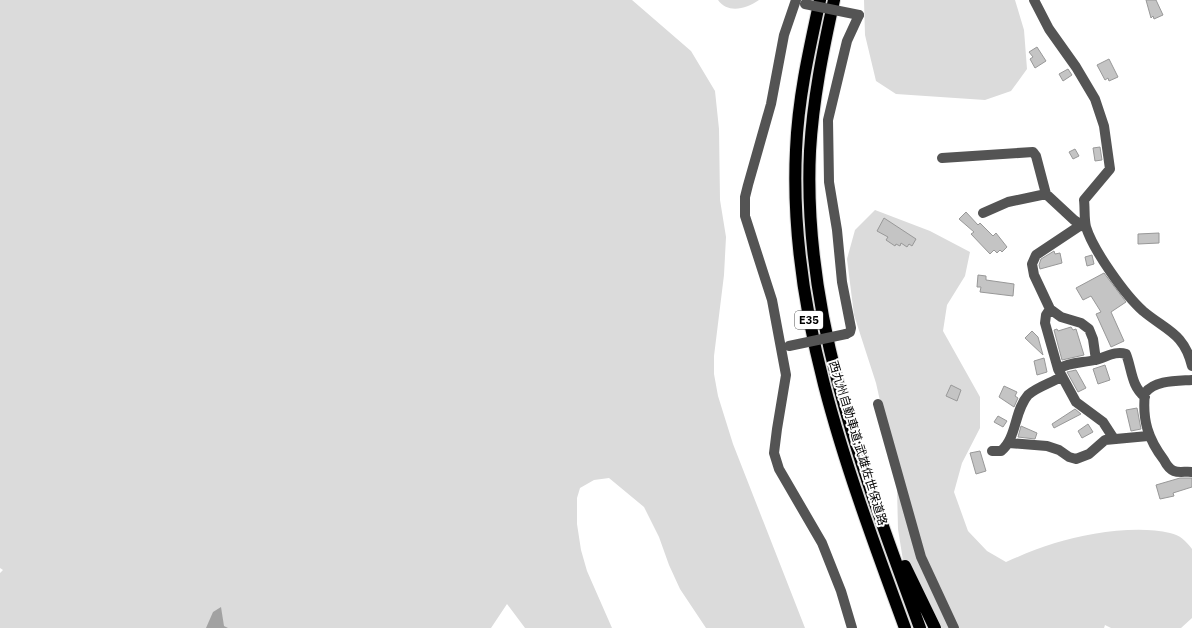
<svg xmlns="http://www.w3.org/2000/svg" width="1192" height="628" font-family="'IBM Plex Sans','Noto Sans JP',sans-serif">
	<rect width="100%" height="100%" fill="#fff"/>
	<path fill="#dbdbdb" d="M0,0H632L691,51L715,91L719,129L720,200L726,237L724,275L714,356V374L718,396L733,444L805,628H706L680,589L669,565L659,537L644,507L609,478L594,480L580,488L577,498V524L581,550L587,571L612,628H525L507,604L491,628H0V573L3,570L0,568Z
		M718,0H759C746,9 728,14 718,0Z
		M864,0H1015L1024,30L1027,69L1011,91L985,100L896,94L876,81L865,35Z
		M875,210L930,231L970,252L965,276L947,305L943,331L980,397V428L962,463L954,492L968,531L987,551L1006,562C1022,555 1038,548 1055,543C1087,533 1137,525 1170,533C1180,535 1186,541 1192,549V618L1181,628H1111L1105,625L1104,628H920L905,573L898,529L897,488L890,445L876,383L854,315L847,259L855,230Z"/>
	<path fill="#a2a2a2" d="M221,607L224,626L228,628H206L213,612Z"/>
	<path fill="#c4c4c4" stroke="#989898" d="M1146,0H1156L1163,15L1154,19L1153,16L1151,18Z
		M1037,47L1046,61L1035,68L1030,59L1033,57L1029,52Z
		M1109,59L1118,77L1109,81L1108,78L1105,80L1097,65Z
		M1068,69L1072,75L1063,81L1059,74Z
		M1100,147L1102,160L1095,161L1093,148Z
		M1075,149L1079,156L1073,159L1069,152Z
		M966,212L978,225L980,223L993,236L996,233L1007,247L1002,252L1000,250L997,253L994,250L990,254L971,234L974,232L959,219Z
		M884,218L916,239L912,246L909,244L907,247L901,243L900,246L896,244L895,246L886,240L888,237L877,231Z
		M1159,233V243L1138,244V234Z
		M1054,251L1055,254L1060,253L1062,263L1040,269L1039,265L1041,259Z
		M1092,255L1094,264L1087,266L1085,257Z
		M1104,273L1126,302L1111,312L1124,341L1111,347L1096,314L1101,312L1091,296L1083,300L1076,288Z
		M978,275L986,276V280L1014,284L1013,296L980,292L981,287H977Z
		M1071,327L1073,330L1076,329L1084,355L1062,360L1054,330L1057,329L1058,331Z
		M1032,331L1038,337L1043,355L1025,338Z
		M1044,358L1047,372L1037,375L1034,361Z
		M1105,365L1110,380L1098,384L1093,369Z
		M1076,370L1086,388L1078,392L1067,372Z
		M951,385L961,390L957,401L946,396Z
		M1004,386L1017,392L1015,396L1018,398L1014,407L999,397Z
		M1137,408L1141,429L1131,431L1126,410Z
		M1075,409L1081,414L1054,428L1052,424Z
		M998,416L1007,421L1003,427L994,422Z
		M1088,424L1093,432L1082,438L1078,431Z
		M1021,426L1037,433L1035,439L1018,437Z
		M980,451L986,471L976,474L970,453Z
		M1180,478H1192V487L1173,493L1174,496L1160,499L1156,485Z"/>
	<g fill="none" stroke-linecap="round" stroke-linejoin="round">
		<defs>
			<path id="highway" d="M820,0C809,50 798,99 796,150C788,316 849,475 905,628
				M834,0C823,50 813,99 810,151C802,317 864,475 920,628
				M905,566L935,628"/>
		</defs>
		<use href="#highway" stroke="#dbdbdb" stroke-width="14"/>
		<path stroke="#545454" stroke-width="10" d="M796,0L784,35L771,104L748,185L745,197V216L772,300L786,375L777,429L774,453L779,469L822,543L841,591L852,628
			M1034,0L1049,29L1076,67L1095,99L1104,126L1110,169L1084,200C1085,208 1084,219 1086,227C1093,250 1125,295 1143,311C1167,331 1184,333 1192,366
			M942,158L1033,152L1036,156L1046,194L1074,220L1086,228
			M983,213L1008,202L1046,194
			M1081,225L1036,255L1032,264L1034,275L1050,309L1061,317L1081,323L1089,329L1093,339L1096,360
			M1050,309L1046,315L1045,323L1058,369L1076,402L1103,422L1114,439
			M846,334L850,332L851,328L842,282L837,230L829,182L828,120L847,41L859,15
			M1058,369C1070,362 1082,363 1095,360C1105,358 1115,350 1126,354C1132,369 1131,386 1145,397
			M1192,380C1177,381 1155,380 1145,393C1142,420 1148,439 1164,460C1166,464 1169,469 1174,471C1179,473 1187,471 1192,472
			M878,404L921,557L954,628
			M1009,443L1047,446L1059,450L1069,457L1076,459L1089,454L1105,440L1148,436
			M992,451H1001C1017,438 1014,411 1028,395C1037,387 1051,383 1061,377"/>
		<use href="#highway" stroke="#000" stroke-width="12"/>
		<path stroke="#545454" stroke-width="10" d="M805,4L859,15
			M789,346L846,334"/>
	</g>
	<g text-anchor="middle" stroke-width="4" stroke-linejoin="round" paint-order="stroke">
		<rect fill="#fff" stroke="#4c4c4c" stroke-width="1" x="795" y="311" width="28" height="18" rx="3"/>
		<g font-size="11" font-weight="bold" fill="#000">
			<text x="809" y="324">E35</text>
		</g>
		<g font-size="12" fill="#000" stroke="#fff">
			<text transform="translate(858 443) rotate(73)" y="4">西九州自動車道;武雄佐世保道路</text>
		</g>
	</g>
</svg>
